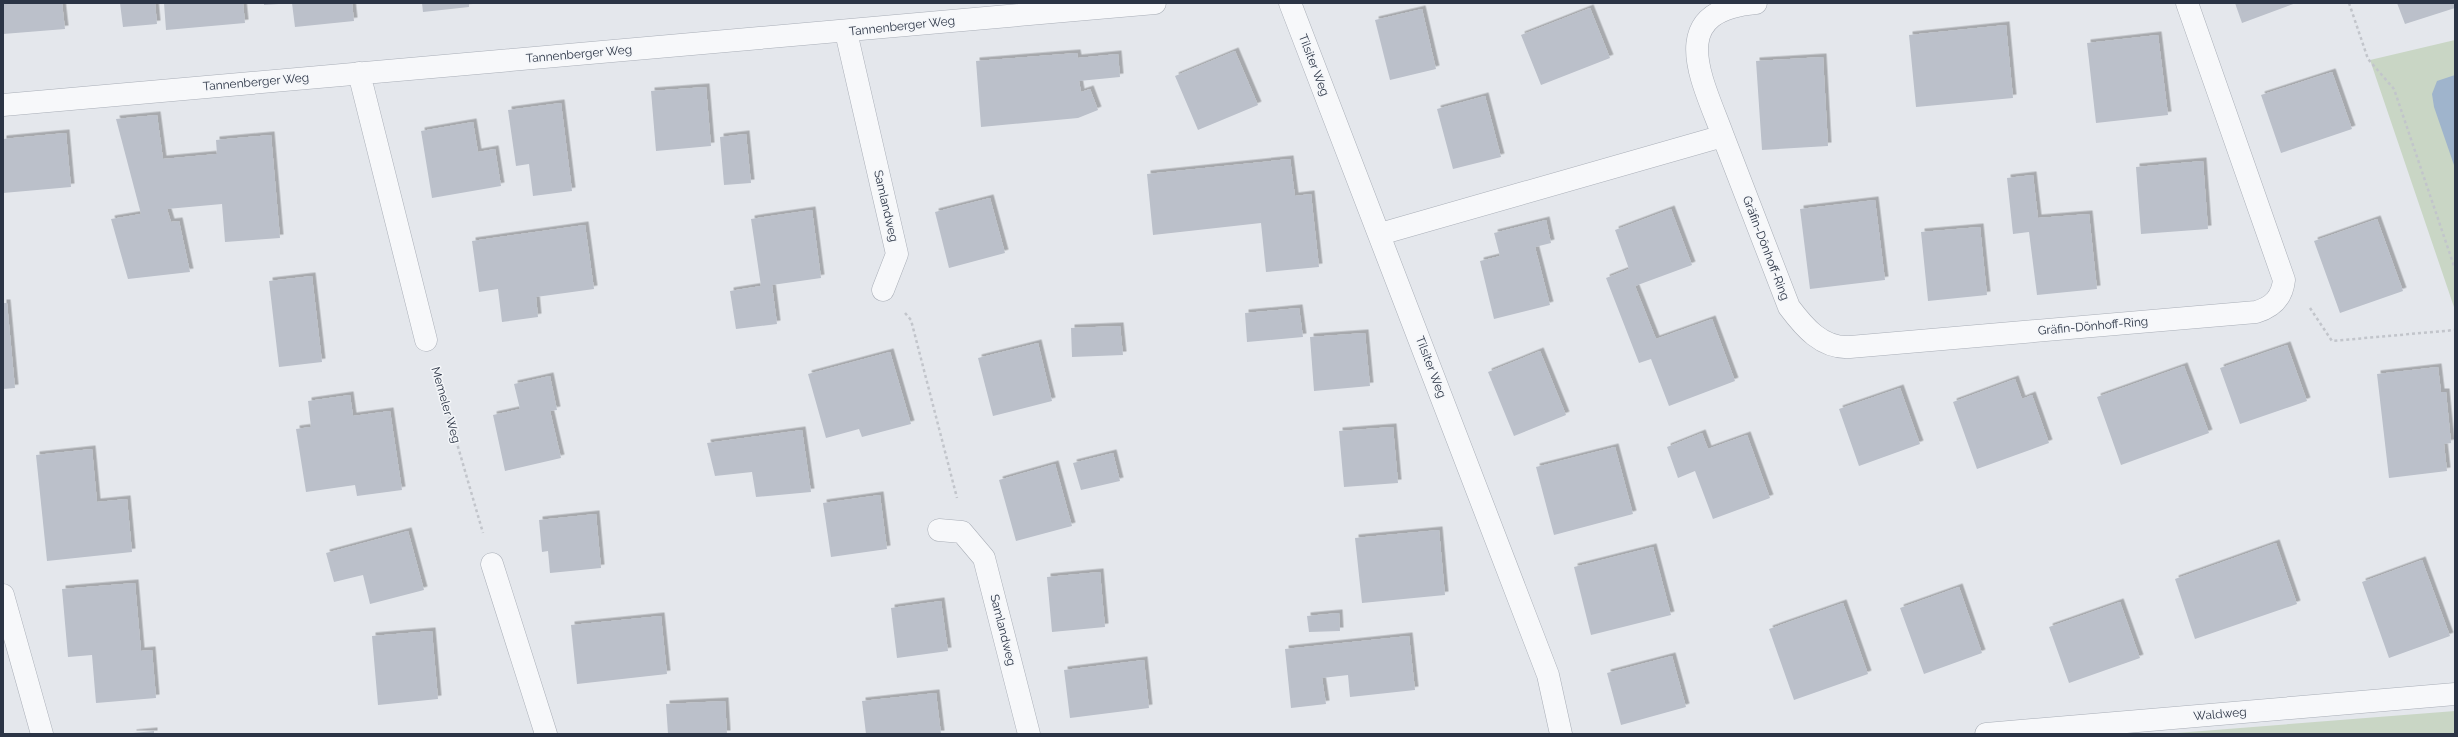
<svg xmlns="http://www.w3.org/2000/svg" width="2458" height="737" font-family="Raleway,sans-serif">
	<defs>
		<filter id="shadow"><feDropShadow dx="3.5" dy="-3.5" stdDeviation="0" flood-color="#0004"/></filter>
	</defs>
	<rect width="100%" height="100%" fill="#e4e7ec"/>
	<path fill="#c9d6c5" d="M2455,40V310L2370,60Z
		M2455,711V734H2164Z"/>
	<path fill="#9fb4cc" d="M2455,75V168L2434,107L2432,94L2437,81Z"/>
	<path fill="#bbc0ca" filter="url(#shadow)" d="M3,3H62L65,29L3,34Z
		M120,3H155L157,24L123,27Z
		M164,3H243L245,23L166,30Z
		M264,3H279V4L264,5Z
		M292,3H352L354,21L295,27Z
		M422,3H469V7L423,12Z
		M2235,3H2296L2242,23Z
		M2397,3H2455V8L2405,24Z
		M1590,8L1610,58L1541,85L1521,35Z
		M1422,9L1436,69L1390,80L1375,20Z
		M2006,25L2013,98L1916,107L1909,35Z
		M2158,35L2168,115L2096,123L2087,43Z
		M1235,51L1258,105L1198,130L1175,76Z
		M1077,53L1078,58L1118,54L1120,77L1079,81L1081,92L1090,89L1098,110L1078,118L981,127L976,61Z
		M1823,57L1828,146L1762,150L1756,61Z
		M2332,72L2352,129L2281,153L2261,95Z
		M706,87L711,146L656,151L651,91Z
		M1485,96L1501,157L1453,169L1437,109Z
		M561,103L572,191L533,196L529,164L516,166L508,110Z
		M157,115L163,159L217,154L216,140L271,135L280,238L225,242L222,204L167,209L171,222L179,221L190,272L128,279L111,219L141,214L116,119Z
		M473,122L478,152L495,149L501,186L432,198L421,131Z
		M66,133L71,187L3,193V139Z
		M746,134L751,183L724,185L720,137Z
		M1290,159L1295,196L1311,194L1319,267L1266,272L1261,223L1153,235L1147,174Z
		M2203,161L2208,229L2141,234L2136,167Z
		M2033,175L2038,218L2089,214L2097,289L2037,295L2029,232L2013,234L2007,178Z
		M990,198L1005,253L949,268L935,212Z
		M1875,200L1885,280L1810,289L1800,209Z
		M1671,209L1692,265L1635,286L1656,339L1712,319L1735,381L1669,406L1651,359L1639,363L1606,278L1629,269L1615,230Z
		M812,210L821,278L772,285L777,324L736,329L730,291L761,286L751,219Z
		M2377,219L2403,291L2340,313L2314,241Z
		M1546,220L1551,243L1535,247L1550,305L1494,319L1480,261L1500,256L1494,233Z
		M585,225L594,289L536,297L538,317L502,322L498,289L479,292L472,241Z
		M1980,227L1987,295L1928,301L1921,232Z
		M312,276L322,362L279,367L269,281Z
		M3,303H7L15,388L3,389Z
		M1299,308L1303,337L1247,342L1245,313Z
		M1120,326L1123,355L1072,357L1071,328Z
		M1365,333L1370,386L1314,391L1310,337Z
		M1038,343L1052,401L993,416L978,358Z
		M2287,345L2307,401L2240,424L2220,368Z
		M1540,351L1566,415L1514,436L1488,372Z
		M890,352L911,424L862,437L859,429L826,438L808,374Z
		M2184,366L2209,433L2121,465L2097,397Z
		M2438,367L2441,392H2446L2451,443L2444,444L2447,471L2389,478L2377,374Z
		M550,376L557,410L550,411L561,458L505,471L493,415L520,409L514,384Z
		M2015,379L2022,399L2032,395L2049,443L1977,469L1953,402Z
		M1900,388L1920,444L1859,466L1839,409Z
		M350,395L353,416L390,411L402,490L357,496L355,485L306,492L296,429L311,427L308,401Z
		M1393,427L1398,483L1344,487L1339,431Z
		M802,430L811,492L756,497L752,472L715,476L707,443Z
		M1702,433L1708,449L1747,435L1770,498L1713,519L1695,471L1678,478L1667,447Z
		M1615,447L1633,514L1554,535L1536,467Z
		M92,449L97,502L127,499L132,552L47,561L36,455Z
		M1113,453L1120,481L1081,490L1073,463Z
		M1055,464L1072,526L1016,541L999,480Z
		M880,495L887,549L831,557L823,503Z
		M596,514L601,568L550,573L548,551L542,552L539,520Z
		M1439,530L1445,595L1362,603L1355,538Z
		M408,531L424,590L370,604L363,575L334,582L326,553Z
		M2276,543L2297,604L2195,639L2175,579Z
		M1653,547L1671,615L1591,635L1574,567Z
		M2422,560L2450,636L2389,658L2362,582Z
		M1100,572L1105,627L1052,632L1047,577Z
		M135,583L141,651L152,650L156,698L96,703L92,655L68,657L62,589Z
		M1959,587L1982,653L1924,674L1900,608Z
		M941,601L948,651L897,658L891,608Z
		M2120,602L2140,658L2069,683L2049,627Z
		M1843,603L1868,674L1794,700L1769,629Z
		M1339,613L1340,631L1309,632L1307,616Z
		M661,616L667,674L577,684L571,625Z
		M432,631L438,699L378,705L372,636Z
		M1409,636L1415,690L1350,697L1348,675L1322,678L1326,704L1291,708L1285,649Z
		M1672,656L1686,707L1621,725L1607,673Z
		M1144,660L1149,708L1070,718L1064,670Z
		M936,693L941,734H866L862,701Z
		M725,701L727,734H668L666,704Z
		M154,731V734H133V733Z"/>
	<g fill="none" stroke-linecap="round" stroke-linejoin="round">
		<defs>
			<path id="street" d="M1290,3L1548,675L1561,734
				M846,32L897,254L883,290
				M359,73L426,340
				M3,105L1155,3
				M1723,136L1789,307C1804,327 1822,349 1850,347L2256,312C2273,307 2282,298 2284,280L2187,3
				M1380,234L1723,136C1703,81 1663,11 1756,3
				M939,530L962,532L984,558L1029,734
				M492,564L546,734
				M3,595L42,734
				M1986,734L2455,694"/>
		</defs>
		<use href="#street" stroke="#a9aeb7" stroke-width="23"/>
		<path stroke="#c2c5cb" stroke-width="2.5" stroke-dasharray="3 3" stroke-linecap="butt" d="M2349,3L2368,59L2394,89L2455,269
			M2310,308L2332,341L2455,330
			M905,313L911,320L957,498
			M436,371L483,533"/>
		<use href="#street" stroke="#f7f8fa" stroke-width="22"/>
	</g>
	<g text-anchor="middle" stroke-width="3" stroke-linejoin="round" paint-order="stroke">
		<g font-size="12" fill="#2b3445" stroke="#f4f6f9">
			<text transform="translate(902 26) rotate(-6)" y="4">Tannenberger Weg</text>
			<text transform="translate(579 54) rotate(-5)" y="4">Tannenberger Weg</text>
			<text transform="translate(1314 65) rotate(69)" y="4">Tilsiter Weg</text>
			<text transform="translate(256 82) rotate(-5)" y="4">Tannenberger Weg</text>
			<text transform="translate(886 206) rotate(77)" y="4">Samlandweg</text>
			<text transform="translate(1766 248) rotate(69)" y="4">Gräfin-Dönhoff-Ring</text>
			<text transform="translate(2093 326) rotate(-5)" y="4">Gräfin-Dönhoff-Ring</text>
			<text transform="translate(1431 367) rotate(69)" y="4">Tilsiter Weg</text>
			<text transform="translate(446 405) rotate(74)" y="4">Memeler Weg</text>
			<text transform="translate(1003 630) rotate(76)" y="4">Samlandweg</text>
			<text transform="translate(2220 714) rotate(-5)" y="4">Waldweg</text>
		</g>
	</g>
	<rect width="2458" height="737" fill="none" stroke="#2b3445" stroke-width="8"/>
</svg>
